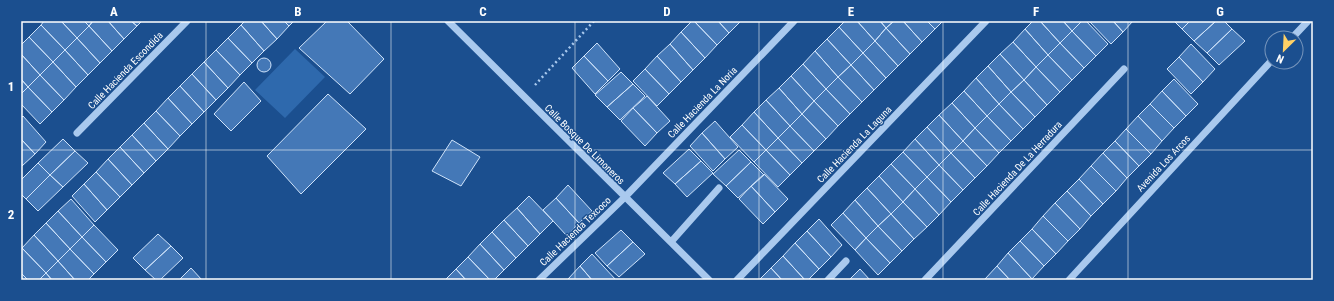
<svg xmlns="http://www.w3.org/2000/svg" width="1334" height="301" font-family="'Roboto Condensed',sans-serif">
	<rect width="100%" height="100%" fill="#1b4f8f"/>
	<path fill="#2e69ad" d="M295,49L325,77L285,118L255,90Z"/>
	<path fill="#4478b7" stroke="#cfe3fa" d="M44,21H61L77,38L65,50L41,25Z
		M61,21H84L89,26L77,38Z
		M84,21H93L89,26Z
		M93,21H108L124,39L112,51L89,26Z
		M108,21H131L137,26L124,39Z
		M131,21H142L137,26Z
		M245,21H261L277,39L264,51L241,25Z
		M261,21H284L289,26L277,39Z
		M284,21H294L289,26Z
		M327,21H347L384,59L350,94L299,48Z
		M692,21H694L717,45L705,58L681,32Z
		M694,21H718L729,33L717,45Z
		M718,21H741L729,33Z
		M845,21H857L875,41L863,53L839,27Z
		M857,21H880L886,28L875,41Z
		M880,21H894L886,28Z
		M894,21H903L922,42L910,54L886,28Z
		M903,21H927L935,29L922,42Z
		M927,21H943L935,29Z
		M1033,21H1040L1060,43L1048,55L1025,29Z
		M1040,21H1063L1072,31L1060,43Z
		M1063,21H1082L1072,31Z
		M1082,21H1086L1108,44L1096,56L1072,31Z
		M1089,21H1113L1123,32L1111,44Z
		M1113,21H1133L1123,32Z
		M1174,21H1190L1182,29Z
		M1190,21H1216L1194,41L1182,29Z
		M1216,21H1224L1232,29L1207,53L1194,41Z
		M41,25L65,50L53,62L29,37Z
		M241,25L264,51L252,63L228,38Z
		M89,26L112,51L100,63L77,38Z
		M839,27L863,53L851,65L827,39Z
		M886,28L910,54L898,66L875,41Z
		M1025,29L1048,55L1036,67L1013,42Z
		M1232,29L1245,41L1219,65L1207,53Z
		M1072,31L1096,56L1084,68L1060,43Z
		M681,32L705,58L693,70L670,44Z
		M29,37L53,62L40,75L21,54V45Z
		M77,38L100,63L88,75L65,50Z
		M228,38L252,63L240,75L216,50Z
		M827,39L851,65L838,77L815,51Z
		M875,41L898,66L886,78L863,53Z
		M1013,42L1036,67L1024,80L1000,54Z
		M597,43L620,69L608,81L584,56Z
		M1060,43L1084,68L1072,80L1048,55Z
		M670,44L693,70L681,82L657,56Z
		M1191,44L1215,69L1203,82L1179,57Z
		M65,50L88,75L76,87L53,62Z
		M216,50L240,75L228,88L204,62Z
		M815,51L838,77L826,89L803,64Z
		M863,53L886,78L874,90L851,65Z
		M21,54L40,75L28,87L21,79Z
		M1000,54L1024,80L1011,92L988,66Z
		M1048,55L1072,80L1060,92L1036,67Z
		M584,56L608,81L595,94L572,68Z
		M657,56L681,82L669,94L645,69Z
		M1179,57L1203,82L1191,94L1167,69Z
		M257 65a7 7 0 1 1 14 0a7 7 0 1 1-14 0Z
		M53,62L76,87L64,100L40,75Z
		M204,62L228,88L216,100L192,74Z
		M803,64L826,89L814,101L791,76Z
		M851,65L874,90L862,102L838,77Z
		M988,66L1011,92L999,104L976,78Z
		M1036,67L1060,92L1047,105L1024,80Z
		M645,69L669,94L657,106L633,81Z
		M621,72L633,84L607,107L595,95Z
		M192,74L216,100L204,112L180,86Z
		M40,75L64,100L52,112L28,87Z
		M791,76L814,101L802,114L779,88Z
		M838,77L862,102L850,114L826,89Z
		M976,78L999,104L987,116L964,91Z
		M21,79L28,87L21,94Z
		M1174,79L1198,104L1186,116L1162,91Z
		M1024,80L1047,105L1035,117L1011,92Z
		M244,82L261,101L231,131L214,114Z
		M633,84L645,96L620,120L607,107Z
		M180,86L204,112L192,124L168,98Z
		M28,87L52,112L40,124L21,104V94Z
		M779,88L802,114L790,126L766,100Z
		M826,89L850,114L838,126L814,101Z
		M964,91L987,116L975,128L952,103Z
		M1162,91L1186,116L1174,128L1150,104Z
		M1011,92L1035,117L1023,129L999,104Z
		M328,94L366,129L301,194L267,156Z
		M647,96L670,121L657,133L633,108Z
		M168,98L192,124L180,136L156,111Z
		M766,100L790,126L778,138L754,112Z
		M814,101L838,126L826,139L802,114Z
		M952,103L975,128L963,141L939,115Z
		M999,104L1023,129L1011,141L987,116Z
		M1150,104L1174,128L1162,141L1138,116Z
		M633,108L657,133L645,146L621,121Z
		M156,111L180,136L168,149L144,123Z
		M754,112L778,138L766,150L742,125Z
		M802,114L826,139L814,151L790,126Z
		M939,115L963,141L951,153L927,127Z
		M23,116L46,142L35,154L21,139V118Z
		M987,116L1011,141L999,153L975,128Z
		M1138,116L1162,141L1151,154L1126,129Z
		M715,121L738,147L725,159L702,133Z
		M144,123L168,149L156,161L132,135Z
		M742,125L766,150L754,162L730,137Z
		M790,126L814,151L802,163L778,138Z
		M927,127L951,153L939,165L915,139Z
		M975,128L999,153L987,166L963,141Z
		M1126,129L1151,154L1139,166L1115,141Z
		M702,133L725,159L713,171L690,146Z
		M132,135L156,161L144,173L120,147Z
		M778,138L802,163L790,175L766,150Z
		M21,139L35,154L22,166L21,165Z
		M63,139L75,151L50,175L38,163Z
		M915,139L939,165L927,177L903,152Z
		M452,140L480,157L461,186L432,171Z
		M963,141L987,166L975,178L951,153Z
		M1115,141L1139,166L1127,178L1103,153Z
		M120,147L144,173L132,185L108,159Z
		M689,149L701,161L675,184L663,173Z
		M739,150L751,162L726,186L713,174Z
		M766,150L790,175L778,187L754,162Z
		M75,151L88,163L63,187L50,175Z
		M903,152L927,177L915,189L891,164Z
		M951,153L975,178L963,190L939,165Z
		M1103,153L1127,178L1116,191L1091,166Z
		M108,159L132,185L120,197L96,172Z
		M701,161L713,173L687,197L675,184Z
		M751,162L764,175L738,198L726,186Z
		M38,163L50,175L26,199L21,194V180Z
		M891,164L915,189L903,202L879,176Z
		M939,165L963,190L951,202L927,177Z
		M1091,166L1116,191L1103,204L1079,179Z
		M96,172L120,197L107,210L84,184Z
		M764,174L788,199L775,212L751,186Z
		M50,175L63,187L38,211L26,199Z
		M879,176L903,202L891,214L867,188Z
		M927,177L951,202L939,215L915,189Z
		M1079,179L1103,204L1091,216L1067,191Z
		M84,184L107,210L95,222L72,196Z
		M568,185L592,211L579,223L556,198Z
		M751,186L775,212L763,224L739,199Z
		M867,188L891,214L878,226L855,200Z
		M915,189L939,215L927,227L903,202Z
		M1067,191L1091,216L1080,229L1055,203Z
		M529,196L553,221L540,234L517,208Z
		M556,198L579,223L567,236L543,210Z
		M71,199L94,225L82,237L58,211Z
		M855,200L878,226L866,238L843,213Z
		M903,202L927,227L914,239L891,214Z
		M1055,203L1080,229L1068,241L1043,216Z
		M517,208L540,234L528,246L504,220Z
		M58,211L82,237L70,249L46,223Z
		M843,213L866,238L855,250L831,225Z
		M891,214L914,239L902,251L878,226Z
		M1043,216L1068,241L1056,254L1032,229Z
		M819,219L842,245L831,257L807,231Z
		M504,220L528,246L516,258L492,232Z
		M46,223L70,249L58,261L34,235Z
		M94,225L118,250L106,262L82,237Z
		M878,226L902,251L890,263L866,238Z
		M1032,229L1056,254L1044,266L1020,241Z
		M621,230L633,242L607,266L595,253Z
		M807,231L831,257L819,269L795,243Z
		M492,232L516,258L504,270L480,244Z
		M158,234L171,246L145,270L133,258Z
		M34,235L58,261L46,273L22,248Z
		M82,237L106,262L94,274L70,249Z
		M866,238L890,263L878,275L855,250Z
		M1020,241L1044,266L1032,279L1008,253Z
		M633,242L645,254L619,277L607,266Z
		M795,243L819,269L808,280H805L783,256Z
		M480,244L504,270L494,280H490L468,257Z
		M171,246L183,258L160,280H156L145,270Z
		M22,248L46,273L39,280H28L21,273V249Z
		M70,249L94,274L88,280H75L58,261Z
		M1008,253L1032,279L1031,280H1010L997,266Z
		M592,254L616,280H592L580,266Z
		M783,256L805,280H782L771,268Z
		M468,257L490,280H466L456,269Z
		M58,261L75,280H52L46,273Z
		M580,266L592,280H569L568,279Z
		M997,266L1010,280H986L985,279Z
		M191,268L202,280H179Z
		M771,268L782,280H759Z
		M456,269L466,280H445Z
		M860,269L870,280H849Z
		M21,273L28,280H21Z
		M46,273L52,280H39Z"/>
	<g fill="none" stroke-linecap="round" stroke-linejoin="round">
		<path stroke="#a9c9ee" stroke-width="2.5" stroke-dasharray="2 3" stroke-linecap="butt" d="M535,85L594,21"/>
		<path stroke="#a9c9ee" stroke-width="7" d="M448,21L709,280
			M1292,38L1308,21
			M77,133L187,21
			M671,242L719,188
			M539,280L625,197L794,21
			M737,280L986,21
			M828,280L846,261
			M925,280L1124,69
			M1069,280L1272,60"/>
	</g>
	<path fill="none" stroke="#fff" stroke-width="1" stroke-opacity="0.55" d="M206,21V280M391,21V280M575,21V280M759,21V280M943,21V280M1128,21V280M21,150H1313"/>
	<g text-anchor="middle" stroke-width="3" stroke-linejoin="round" paint-order="stroke">
		<g font-size="10" fill="#fff" stroke="#1b4f8f">
			<text transform="translate(125 70) rotate(-46)" y="4">Calle Hacienda Escondida</text>
			<text transform="translate(702 102) rotate(-46)" y="4">Calle Hacienda La Noria</text>
			<text transform="translate(585 144) rotate(45)" y="4">Calle Bosque De Limoneros</text>
			<text transform="translate(854 144) rotate(-46)" y="4">Calle Hacienda La Laguna</text>
			<text transform="translate(1163 163) rotate(-47)" y="4">Avenida Los Arcos</text>
			<text transform="translate(1017 168) rotate(-47)" y="4">Calle Hacienda De La Herradura</text>
			<text transform="translate(575 231) rotate(-44)" y="4">Calle Hacienda Texcoco</text>
		</g>
	</g>
	<rect width="1334" height="301" fill="none" stroke="#1b4f8f" stroke-width="44"/>
	<g transform="translate(1284 50) rotate(204)"><circle r="19" fill="#1b4f8f" stroke="#7695bc"/>
	<path d="M0-3L7 15L0 10L-7 15Z" fill="#ffd166"/>
	<text y="-6" font-size="11" font-weight="bold" text-anchor="middle" fill="#ffffff">N</text>
	</g>
	<rect x="22" y="22" width="1290" height="257" fill="none" stroke="#fff" stroke-width="1.5"/>
	<g font-size="13" text-anchor="middle" font-weight="bold" fill="#fff">
		<text x="114" y="16">A</text>
		<text x="298" y="16">B</text>
		<text x="483" y="16">C</text>
		<text x="667" y="16">D</text>
		<text x="851" y="16">E</text>
		<text x="1036" y="16">F</text>
		<text x="1220" y="16">G</text>
		<text x="11" y="91">1</text>
		<text x="11" y="219">2</text>
	</g>
</svg>
